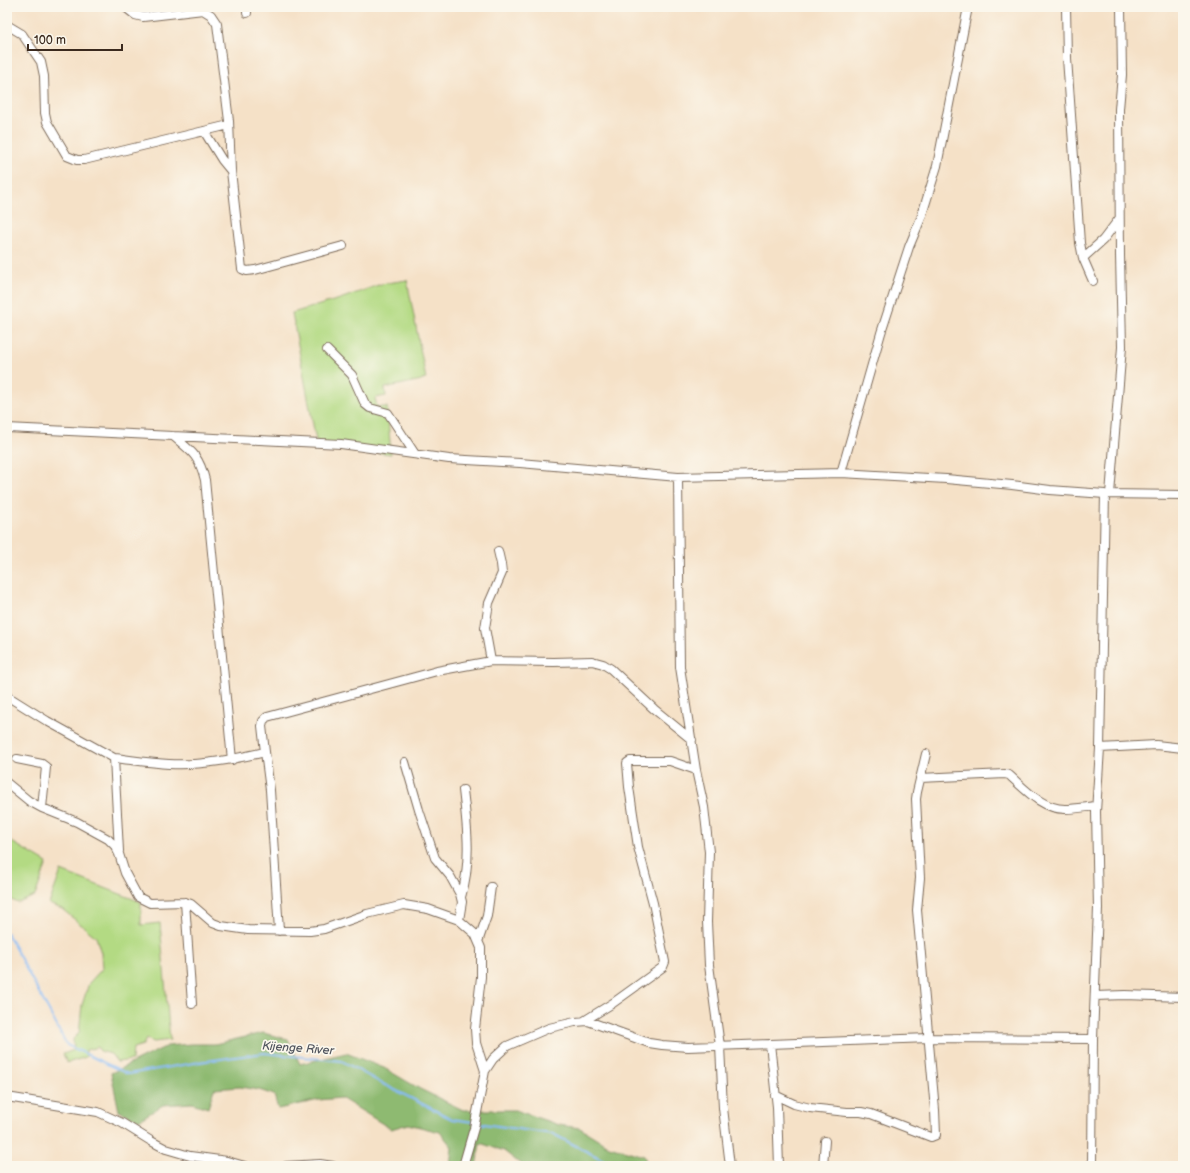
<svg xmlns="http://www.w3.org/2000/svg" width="1190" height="1173" font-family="'Balsamiq Sans',sans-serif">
	<rect width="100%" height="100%" fill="#fbf7ec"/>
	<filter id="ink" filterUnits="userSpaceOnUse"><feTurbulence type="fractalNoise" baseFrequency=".025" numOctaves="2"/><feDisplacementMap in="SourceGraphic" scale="8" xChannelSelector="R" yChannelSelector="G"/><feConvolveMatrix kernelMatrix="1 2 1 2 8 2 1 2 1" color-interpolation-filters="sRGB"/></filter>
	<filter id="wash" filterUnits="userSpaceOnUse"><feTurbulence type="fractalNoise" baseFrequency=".012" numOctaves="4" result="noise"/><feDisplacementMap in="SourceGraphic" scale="16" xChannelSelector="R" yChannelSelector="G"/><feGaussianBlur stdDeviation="0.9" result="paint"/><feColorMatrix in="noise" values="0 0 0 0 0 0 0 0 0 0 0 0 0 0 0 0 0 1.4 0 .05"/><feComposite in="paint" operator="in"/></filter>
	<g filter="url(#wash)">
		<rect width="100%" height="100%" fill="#f5e1c7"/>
		<path fill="#b3da83" stroke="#778250" d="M407,280L426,379L385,388L386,396L375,398L377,407H387L391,454L317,446L292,313L340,299L381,284Z
			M7,839L47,863L35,896L18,903L7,898Z
			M61,871L141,902V925L160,923L170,1040L154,1042L146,1039L143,1045L133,1048L132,1060L117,1062L111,1054L100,1051L98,1047L86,1050V1057L67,1063L63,1054L74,1050L73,1039L79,1033L82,1005L89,983L102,969L101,953L96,937L62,909L49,904Z"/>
		<path fill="#8eba71" stroke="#647248" d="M263,1033L288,1039L300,1064L346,1053L384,1068L420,1089L463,1110H515L559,1125L580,1128L609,1146L644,1156L648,1166H523L504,1151L480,1143L476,1166H450L452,1147L440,1132L408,1124L391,1129L341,1098L319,1100L278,1109L274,1095L259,1090L240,1087L214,1089L208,1108L192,1103L163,1105L139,1120L119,1111L111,1073L167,1046L191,1044H215Z"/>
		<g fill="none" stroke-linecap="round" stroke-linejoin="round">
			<path stroke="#88bbf6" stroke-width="2" d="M7,933L67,1045L128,1074L206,1061L264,1053L342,1061L381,1083L452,1119L473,1122
				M477,1123L553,1134L615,1166"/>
		</g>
	</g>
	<g filter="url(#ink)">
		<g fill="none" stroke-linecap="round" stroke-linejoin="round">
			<defs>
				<path id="minor" d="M125,7L135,15L143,17L203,10L211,15L217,24L229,121L231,171L242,269L247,271L255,270L343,246
					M247,7V13
					M1066,7L1067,58L1080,243L1083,258L1093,281
					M7,25L22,34L41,62L44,76L45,113L47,122L67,156L77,160H84L229,125
					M204,131L222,160L231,171
					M1083,258L1103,240L1119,219
					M327,350L352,375L365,404L370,408L388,413L415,454
					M7,428L341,444L449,459L520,463L678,477L841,473L946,479L1012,485L1050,490L1105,494L1183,495
					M173,436C191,451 199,455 205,480L232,760
					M841,473L881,333L909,247L921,218L937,166L968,7
					M678,477L680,667L696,770L704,807L709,852L707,922L709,965L720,1046L723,1108L730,1166
					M1110,494L1122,347L1120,255L1119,109L1122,75L1121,7
					M491,661L485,628L489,603L502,573L501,564L498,551
					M7,696L47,721L114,758L119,851
					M1100,748L1156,745L1183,748
					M114,758C132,760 151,763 169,764C201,766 234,759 265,752
					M17,759L42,764L46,767L42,808
					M405,762L419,810L435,858L450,876L460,894L462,902L459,920
					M920,778L1005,774L1009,775C1025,789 1042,809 1065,809C1075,809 1086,807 1096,806
					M7,783L29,801L42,808L77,822L108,839L115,846L119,854L125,873L138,897L150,903L185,902L191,904L213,923L221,926L248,930L310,931L324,929L367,914L404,905L428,909L459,920L475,934L481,948V977L475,1029L476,1043L485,1071
					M461,897C472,862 467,825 463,790
					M185,902L192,1004
					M279,931L270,790L265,752L262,726L263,721L267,717L437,671L491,661L554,662L592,661L603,664L611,669L654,709L692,740
					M479,939L487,916L491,887
					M1095,996L1125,995L1183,997
					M584,1021L613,1003L663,967L665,962L653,903L638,847L629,787L627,763L630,761H670L696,770
					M770,1044L777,1107L779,1166
					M775,1095L794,1104L810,1108L847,1112H861L871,1114L931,1137L936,1135L935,1110L917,910L920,878L916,799L917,792L926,754
					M7,1097L98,1112L122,1123L151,1141L166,1149L190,1156L227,1161L245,1166
					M286,1166L320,1164L333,1166
					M463,1166L474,1128L485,1071L493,1059L507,1046L549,1028L575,1022L588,1021L649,1043L662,1045L688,1047L929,1038L1093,1039
					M823,1166L825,1141
					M1092,1166L1093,1039L1098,908L1096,812L1100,748L1105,494"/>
			</defs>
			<use href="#minor" stroke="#7c6a59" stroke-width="10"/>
			<use href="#minor" stroke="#fff" stroke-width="8"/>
		</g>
	</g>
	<g text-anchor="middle" stroke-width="3.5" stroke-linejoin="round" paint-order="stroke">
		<g font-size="12" font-style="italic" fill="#52565f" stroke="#fbf7ec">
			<text transform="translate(298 1048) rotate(4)" y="4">Kijenge River</text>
		</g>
	</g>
	<rect width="1190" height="1173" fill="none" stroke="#fbf7ec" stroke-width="24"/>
	<path d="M28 44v6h94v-6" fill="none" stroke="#3b2a1e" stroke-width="2"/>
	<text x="34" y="44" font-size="12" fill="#3b2a1e" stroke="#fbf7ec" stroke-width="3" paint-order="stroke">100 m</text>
</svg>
